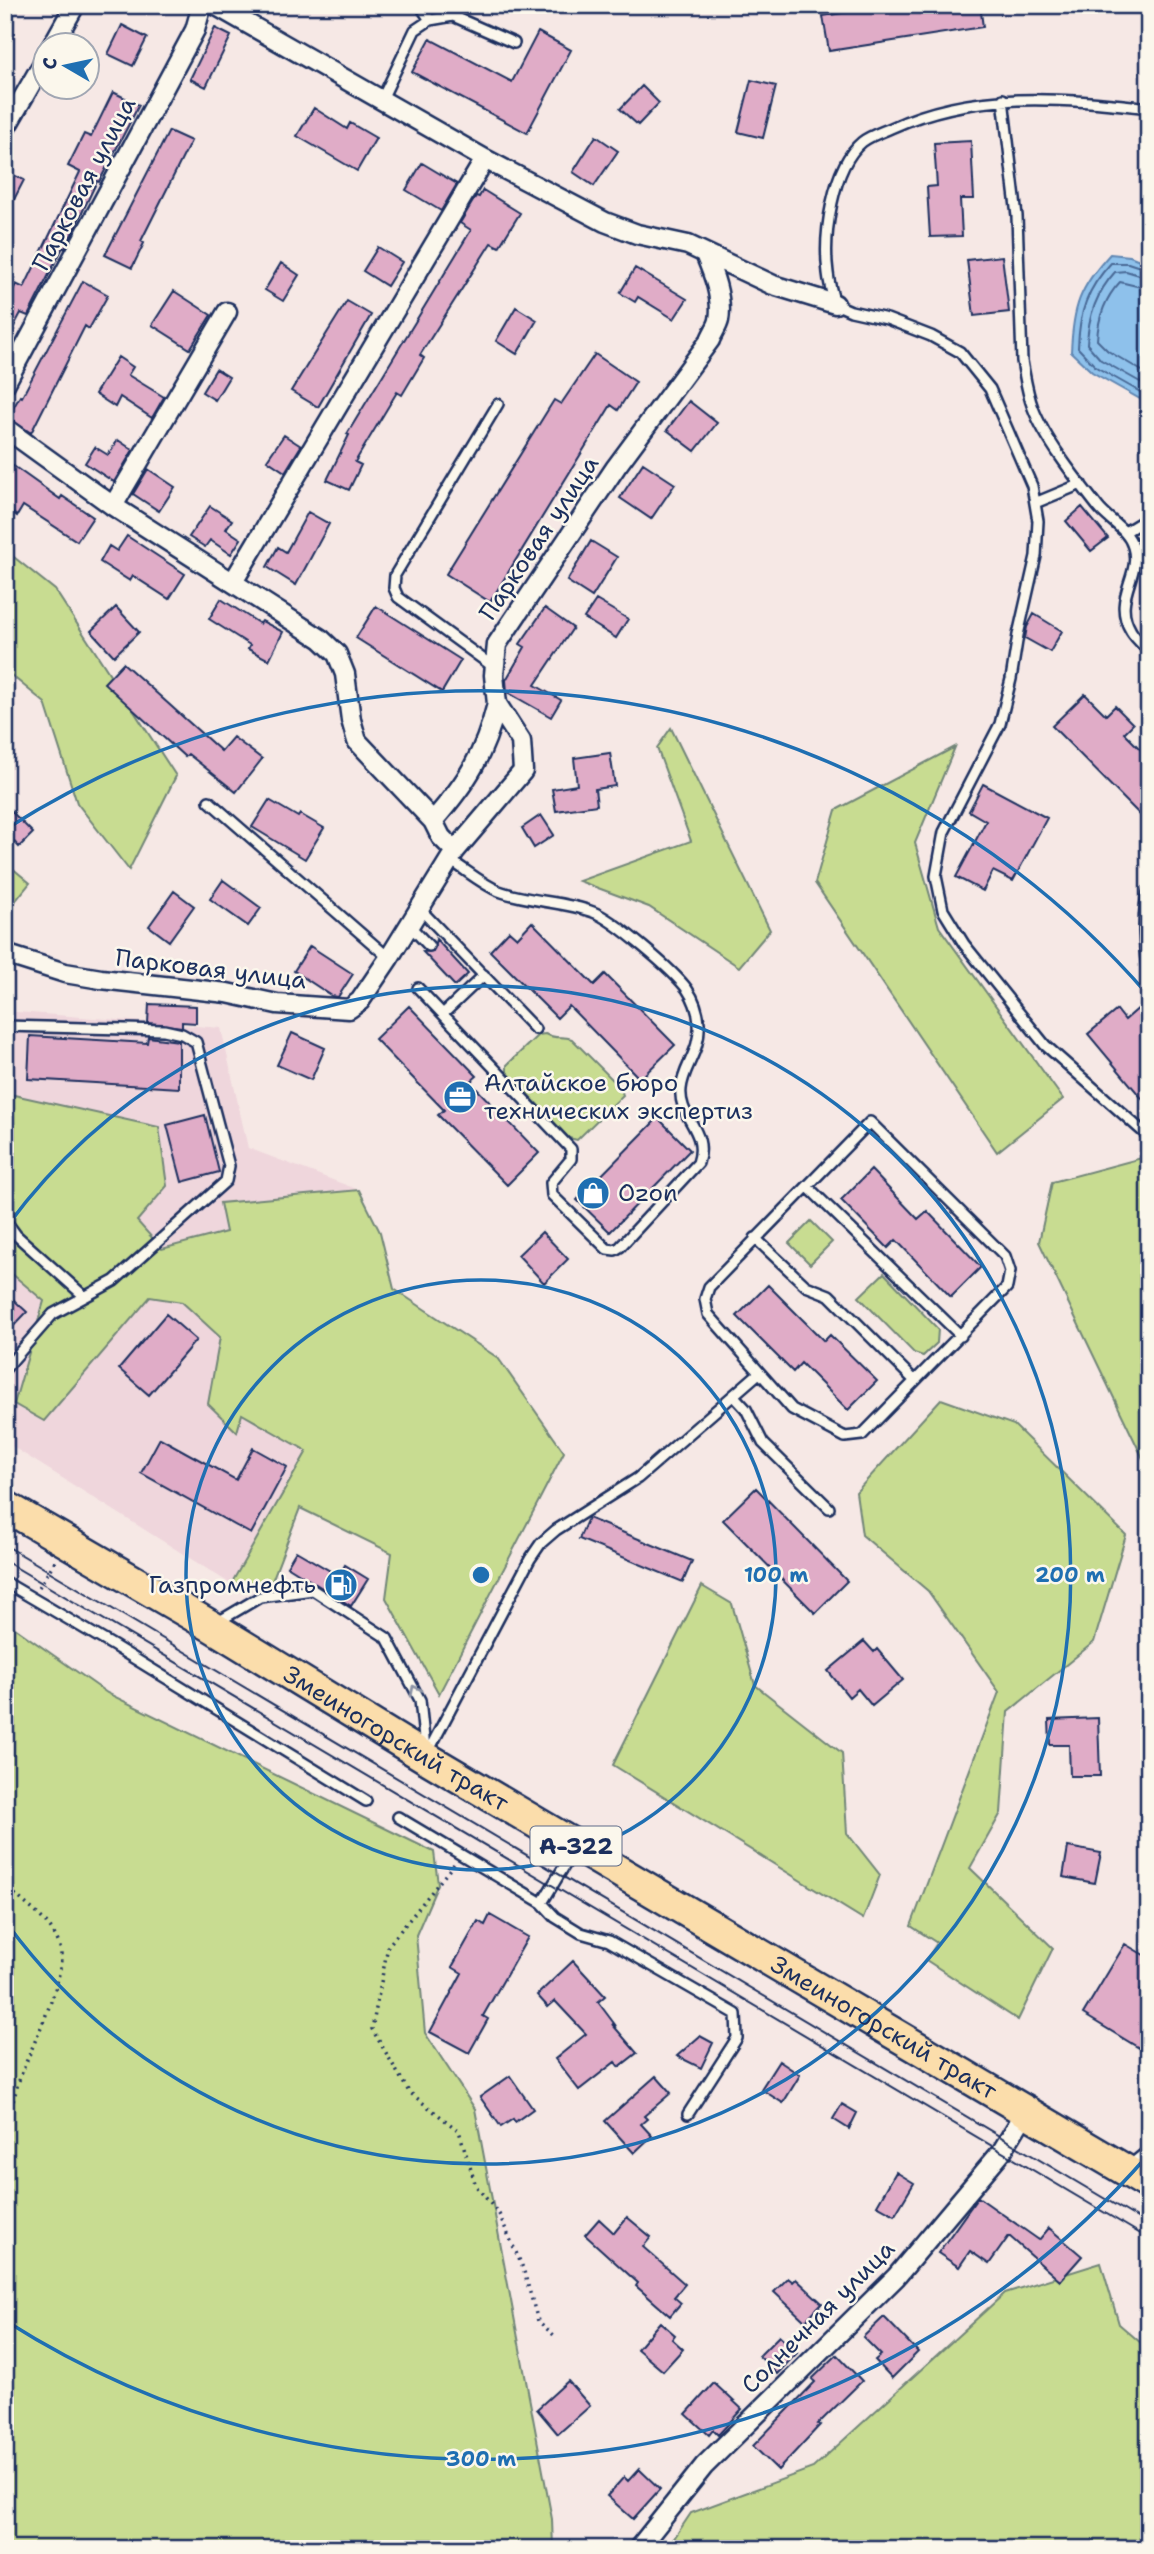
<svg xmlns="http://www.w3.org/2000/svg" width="1154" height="2554" font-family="'Shantell Sans',sans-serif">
	<rect width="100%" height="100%" fill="#f6e8e5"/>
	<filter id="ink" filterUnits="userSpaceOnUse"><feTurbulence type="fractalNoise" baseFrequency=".0143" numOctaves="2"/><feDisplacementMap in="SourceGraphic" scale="14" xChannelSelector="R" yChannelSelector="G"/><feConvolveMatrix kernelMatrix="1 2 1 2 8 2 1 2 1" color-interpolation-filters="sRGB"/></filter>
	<g filter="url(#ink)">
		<path fill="#efd6dc" d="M5,1011L221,1028L248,1148L359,1190L307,1451L231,1584L5,1442Z"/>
		<path fill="#c8dc91" stroke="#728678" stroke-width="2" d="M5,550L55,590L176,776L129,870L77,803L45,703L5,670Z
			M671,728L770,930L739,967L649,907L579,881L691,841L657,748Z
			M955,747L915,843L939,927L1063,1099L997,1152L815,883L836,810Z
			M5,862L30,883L5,914Z
			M545,1034C557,1040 562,1035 572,1039L620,1087L623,1095L577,1140L569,1138L507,1072V1065L538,1035Z
			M5,1093L159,1127L167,1186L137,1221L162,1249L226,1232L220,1203L359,1190L380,1232L394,1289L498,1358L564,1452L439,1694L386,1598L392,1553L300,1508L272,1581L231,1584L307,1451L242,1414L237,1432L208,1404L220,1337L182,1302L150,1297L44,1421L14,1404L44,1301L5,1268V1119L9,1117L5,1106Z
			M1149,1156V1471L1039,1242L1052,1182Z
			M811,1221L832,1242L810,1264L789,1243Z
			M884,1273L938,1329L937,1343L923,1356L914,1353L859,1297Z
			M941,1399L1014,1425L1126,1535L1094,1642L1008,1712L1001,1813L970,1868L1053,1948L1018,2020L926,1960L937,1943L911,1926L999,1692L928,1591L862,1535L856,1492Z
			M702,1586L732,1604L755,1685L842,1753L847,1833L880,1875L863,1919L613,1765Z
			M5,1621L107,1693L434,1852L438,1884L416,1935L425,2033L475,2109L552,2519L553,2549H5Z
			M1101,2263L1119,2324L1149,2350V2549H667L691,2513L813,2468L1005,2293Z"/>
		<path fill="#8ec1eb" stroke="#6087b3" stroke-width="2" d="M1110,254L1130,256L1149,264V404L1092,372L1071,352C1073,307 1079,288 1110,254Z"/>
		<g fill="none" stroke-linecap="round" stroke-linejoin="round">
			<path stroke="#496996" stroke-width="2" d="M1149,270L1128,263H1111C1087,289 1079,312 1078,348L1096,367L1149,397
				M1149,278L1126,271L1115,272C1096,293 1088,316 1087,344L1101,360L1149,387
				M1149,289L1120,282C1105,298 1098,319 1097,340L1108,351L1149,375"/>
		</g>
		<path fill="#e0acc7" stroke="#1b2f5e" stroke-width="2" d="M893,5H980L983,27L829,51L823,16Z
			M122,25L147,38L133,66L108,54Z
			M215,28L231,36L206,87L190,79Z
			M538,32L571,50L527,133L412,72L430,39L512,82Z
			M751,80L776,86L763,138L738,132Z
			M642,86L659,103L638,125L620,109Z
			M113,92L139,105L99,182L97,181L70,238L65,249L63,247L28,316L21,313L5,343V306L16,284L24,288L80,172L68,166L84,134L91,137Z
			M314,108L347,129L350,123L376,138L357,171L297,136Z
			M169,131L191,141L141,241L144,243L132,268L105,255Z
			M596,136L618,151L594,186L573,172Z
			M971,141L974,199H960L962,236L930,237L927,187L937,186L934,143Z
			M422,163L457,184L441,211L406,190Z
			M5,171L24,180L5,217Z
			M483,190L520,213L499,247L491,243L420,355L424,358L402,395L397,392L355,462L361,465L349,490L327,480L349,435L347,434L471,230L460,223L476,196L479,197Z
			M378,247L402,262L387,286L363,271Z
			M1002,256L1009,312L974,316L967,260Z
			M281,263L299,275L283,301L265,290Z
			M635,268L687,299L674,319L638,297L635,302L620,293Z
			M83,281L108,295L89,329L85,326L31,433L8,417L20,396L22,397Z
			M174,291L211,315L190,349L152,325Z
			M347,301L371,315L318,407L291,391Z
			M516,307L537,320L517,354L496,341Z
			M595,354L636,382L618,410L611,405L490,602L446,574L554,400L561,404Z
			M118,357L133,367L128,375L164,397L152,418L120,397L115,407L95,394Z
			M216,369L229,377L215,400L202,392Z
			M689,401L717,423L695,451L667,430Z
			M284,435L301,446L285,472L267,460Z
			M118,440L133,450L114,482L85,463L95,447L108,455Z
			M5,460L60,499L62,496L93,517L77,541L23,506L17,516L5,508Z
			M643,463L675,484L651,519L620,498Z
			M148,469L175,487L159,511L133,494Z
			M210,506L232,520L226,529L241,539L231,554L210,540L205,547L189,537Z
			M1082,507L1108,538L1091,551L1066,521Z
			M308,512L329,524L296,585L267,567L278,547L286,552Z
			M127,536L185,574L169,599L133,576L130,581L100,562L109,546L117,551Z
			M591,541L617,557L592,597L567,581Z
			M221,599L260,624L262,621L283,632L269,660L248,649L250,645L209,619Z
			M596,600L628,619L616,638L584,618Z
			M376,606L461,660L442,692L356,638Z
			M116,607L139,632L114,656L91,631Z
			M545,608L573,628L535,685L561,700L551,717L507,692L506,680L525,647L520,644Z
			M1034,614L1062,631L1050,652L1025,638L1027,627Z
			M123,663L221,751L233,737L262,759L236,792L188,754L185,757L104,683Z
			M1085,694L1106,715L1115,706L1133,724L1124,733L1149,758V824L1052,726Z
			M610,753L615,786L595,789L597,805L556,811L552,789L577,785L574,758Z
			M983,784L1047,818L1013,881L993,871L983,891L956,877L986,821L969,811Z
			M269,800L298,817L300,814L324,828L305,859L252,827Z
			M5,805L33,833L19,847L5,832Z
			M541,815L554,835L534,848L522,828Z
			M223,880L261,908L248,926L210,899Z
			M174,891L194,906L169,941L149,926Z
			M532,922L594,985L605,974L675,1045L640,1079L569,1006L557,1018L490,951L509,931L517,938Z
			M436,939L468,974L455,986L423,952L433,951Z
			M310,946L353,974L338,997L332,996L294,971Z
			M149,1004L196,1006V1023L182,1022V1027L148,1023Z
			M409,1006L477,1076L470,1082L539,1153L507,1185L438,1115L444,1110L375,1039Z
			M1140,1007L1149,1017V1107L1088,1034L1117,1010L1125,1020Z
			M292,1033L325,1048L311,1080L277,1065Z
			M30,1036L147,1043L148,1037L179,1041V1088L28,1079Z
			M205,1115L219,1172L182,1182L167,1125Z
			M658,1118L690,1150L610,1232L577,1200Z
			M871,1170L918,1219L927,1211L981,1267L951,1297L896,1240L888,1248L841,1200Z
			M542,1232L568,1259L544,1283L518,1255Z
			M768,1285L824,1341L830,1335L877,1381L848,1410L801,1363L793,1372L737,1316Z
			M5,1292L27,1312L5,1335Z
			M166,1314L196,1340L149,1395L119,1369Z
			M160,1438L236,1480L253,1448L287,1467L251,1534L141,1473Z
			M756,1488L847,1581L815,1613L723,1520Z
			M588,1518L692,1561L683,1582L579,1539Z
			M296,1551L339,1576L345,1565L368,1579L351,1606L287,1566Z
			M864,1641L874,1652L877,1649L903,1680L872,1706L858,1689L849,1697L828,1671Z
			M1098,1718L1100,1776H1070L1069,1745H1050L1049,1720Z
			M1068,1847L1101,1853L1095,1883L1063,1877Z
			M490,1915L528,1937L483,2016L488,2019L469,2053L430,2032L462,1973L452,1967L478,1921L485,1925Z
			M1125,1944L1149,1958V1977L1141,1990L1149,1994V2054L1083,2014Z
			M573,1961L605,1996L598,2002L616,2026L612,2024L637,2053L619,2067L615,2062L579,2090L555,2059L586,2034L555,2001L548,2007L537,1995Z
			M700,2036L713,2043L701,2068L677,2056Z
			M779,2061L800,2075L783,2103L761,2089Z
			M510,2076L533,2109L515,2122L513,2119L501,2127L480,2097Z
			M656,2076L671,2093L644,2116L647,2119L641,2124L652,2136L634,2153L605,2121Z
			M842,2104L857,2113L849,2129L833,2119Z
			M896,2172L914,2183L895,2215L877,2205Z
			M978,2197L1039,2240L1049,2228L1082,2256L1060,2281L1009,2236L989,2264L970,2251L959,2267L938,2253Z
			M627,2217L651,2237L643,2247L685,2284L674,2297L681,2303L670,2316L636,2286L638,2283L585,2235L599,2219L614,2233Z
			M788,2278L793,2282L796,2279L822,2303L805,2321L774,2292Z
			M884,2317L918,2352L892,2378L875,2360L881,2355L863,2337Z
			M660,2322L675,2335L672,2339L683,2349L663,2371L637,2349Z
			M779,2336L797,2353L777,2374L759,2356Z
			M837,2355L862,2381L818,2424L820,2425L778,2470L753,2446L815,2382L812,2379Z
			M568,2381L590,2406L558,2434L537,2409Z
			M714,2383L742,2409L718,2435L713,2430L709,2435L686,2414Z
			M639,2469L660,2489L633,2519L607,2496L624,2477L628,2481Z"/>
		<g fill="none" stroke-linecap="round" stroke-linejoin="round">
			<defs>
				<path id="service" d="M420,5L430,20
					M382,99L415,30L430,20L453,16L514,43
					M1003,99L1017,216L1022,361C1025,377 1027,393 1033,408C1045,440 1077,480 1098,507C1109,521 1128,529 1133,547C1142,576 1111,598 1131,631C1135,638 1143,645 1149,651
					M1149,108C1061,98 973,90 891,128C882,132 869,136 862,142C832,167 823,236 828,273C829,283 832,294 835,304L851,311L887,319L931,336L960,352L990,389L1032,486L1038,521L1036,556L1018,635L1011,679L1000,724L944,832L936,876L943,910L964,944L1045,1045L1149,1137
					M1035,503L1081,484
					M1125,532L1143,521L1149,514
					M495,668L398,597L394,588L395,575L498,404
					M209,801L389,958
					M1149,889C1141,912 1144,954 1149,978
					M419,908L535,1029
					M409,925L429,946
					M418,988L571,1149V1159L551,1183L552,1195L607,1249L615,1250L620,1247L698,1163C709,1131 678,1118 681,1089C683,1066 701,1052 699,1023C698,1011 694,999 687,989C674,971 613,919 593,912C563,901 529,902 499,891C482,884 466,870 450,860
					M443,1014L484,975
					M5,1026L164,1030L182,1034L196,1042L229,1166L226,1181L114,1281L53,1314L5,1369
					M870,1122L1005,1256L1010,1271L1007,1287L862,1435L845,1437L792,1409L708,1314L705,1299L709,1287Z
					M808,1187L961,1336
					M5,1220L16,1235L84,1296
					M755,1238L806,1286L829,1295L915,1381
					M734,1396L746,1409L763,1443L829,1508
					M5,1582L114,1646L366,1801
					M216,1623L260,1597L313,1590L387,1638L420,1700L425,1748
					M428,1752L530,1559L541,1543L556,1530L638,1478L759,1373
					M398,1817L542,1903L555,1917L581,1933L609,1941L736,2014L737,2038L688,2114
					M542,1903L574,1850
					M1128,2167L1149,2150"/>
				<path id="minor" d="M215,5L485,159L605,222L637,234L688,245L773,285L835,304
					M52,46L75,5
					M5,129L46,58
					M5,384L195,30L202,5
					M5,428L113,506L321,639L337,654L345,674L351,720L357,741L433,821L441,837L455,851L389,958L360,1001L349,1009L277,1004L227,993L101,979L65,973L5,954
					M113,506L227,312
					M233,582L485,159
					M433,821C468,781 484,755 497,704
					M455,851L523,771L521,741L497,704L494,675L497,644L616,467L710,340C712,334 718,326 719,320C723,298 713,273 705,254
					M638,2549L704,2466L896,2277L1002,2151L1025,2113"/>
				<g id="trunk">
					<path id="s1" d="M5,1506L211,1626L425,1757L1149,2184"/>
				</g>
			</defs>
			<use href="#service" stroke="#1b2f5e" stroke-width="14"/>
			<use href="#minor" stroke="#1b2f5e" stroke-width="23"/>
			<use href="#trunk" stroke="#1b2f5e" stroke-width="35"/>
			<path stroke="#1b2f5e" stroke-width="3.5" stroke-dasharray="2 5" stroke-linecap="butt" d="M39,1587L55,1561
				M454,1864L388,1946L372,2029L409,2092L459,2131L476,2186L499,2214L523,2268L538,2321L556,2337
				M5,1884C23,1905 48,1916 59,1944C71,1976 26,2054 17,2087C14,2099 9,2112 8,2124C7,2136 12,2143 5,2155"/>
			<use href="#service" stroke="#fbf7ec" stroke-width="9"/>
			<use href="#minor" stroke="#fbf7ec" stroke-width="18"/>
			<use href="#trunk" stroke="#fbddab" stroke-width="30"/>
			<path stroke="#1b2f5e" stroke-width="2" d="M5,1545L1149,2225
				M5,1561L1149,2239"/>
		</g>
		<defs><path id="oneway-chevron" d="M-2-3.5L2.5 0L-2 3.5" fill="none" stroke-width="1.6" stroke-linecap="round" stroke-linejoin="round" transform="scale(1.75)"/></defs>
		<use stroke="#8b93a5" href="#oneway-chevron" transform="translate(415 1690) rotate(-117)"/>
	</g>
	<g fill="none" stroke="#1f6fb2" stroke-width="3.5">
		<circle cx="481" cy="1575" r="295"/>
		<path d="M8 1225A589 589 0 1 1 8 1925"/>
		<path d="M1148 2155A884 884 0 0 1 6 2321M6 829A884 884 0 0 1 1148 995"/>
	</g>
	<defs>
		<symbol id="office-disc" viewBox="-11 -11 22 22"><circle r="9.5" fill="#1f6fb2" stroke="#fbf7ec"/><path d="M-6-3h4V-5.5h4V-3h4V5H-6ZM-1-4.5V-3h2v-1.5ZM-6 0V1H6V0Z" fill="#fff"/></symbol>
		<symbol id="shop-disc" viewBox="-11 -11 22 22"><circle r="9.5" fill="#1f6fb2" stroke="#fbf7ec"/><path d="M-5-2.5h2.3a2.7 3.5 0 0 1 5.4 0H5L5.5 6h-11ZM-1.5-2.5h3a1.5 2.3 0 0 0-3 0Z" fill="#fff"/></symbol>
		<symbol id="fuel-disc" viewBox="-11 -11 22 22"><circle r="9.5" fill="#1f6fb2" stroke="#fbf7ec"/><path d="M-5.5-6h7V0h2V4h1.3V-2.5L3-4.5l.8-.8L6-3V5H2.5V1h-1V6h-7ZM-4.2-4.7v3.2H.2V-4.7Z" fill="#fff"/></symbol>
	</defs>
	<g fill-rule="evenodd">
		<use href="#office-disc" x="441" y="1078" width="38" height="38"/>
		<use href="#shop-disc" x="574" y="1174" width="38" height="38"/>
		<use href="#fuel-disc" x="322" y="1566" width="38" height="38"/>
	</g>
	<g text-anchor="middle" stroke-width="5" stroke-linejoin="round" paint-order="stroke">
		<rect fill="#fbf7ec" stroke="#5e6b89" stroke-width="2" x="530.5" y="1826.5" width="91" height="39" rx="5"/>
		<g font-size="23" font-weight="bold" fill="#1b2f5e">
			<text x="576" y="1854">А-322</text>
		</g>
		<g font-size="24" fill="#1b2f5e" stroke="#fbf7ec">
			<text transform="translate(84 184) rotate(-62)" y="8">Парковая улица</text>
			<text transform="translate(539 538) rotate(-56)" y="8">Парковая улица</text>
			<text transform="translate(211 969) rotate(7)" y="8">Парковая улица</text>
			<text dy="8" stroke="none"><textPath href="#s1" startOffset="455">Змеиногорский тракт</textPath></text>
			<text dy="8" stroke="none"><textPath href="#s1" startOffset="1022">Змеиногорский тракт</textPath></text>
			<text transform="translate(818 2317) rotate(-45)" y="8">Солнечная улица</text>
		</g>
		<g font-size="24" fill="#1b2f5e" stroke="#fbf7ec" text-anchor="start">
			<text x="484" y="1091">Алтайское бюро<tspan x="484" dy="28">технических экспертиз</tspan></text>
			<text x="618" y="1201">Ozon</text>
			<text x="316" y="1593" text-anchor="end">Газпромнефть</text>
		</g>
	</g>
	<circle cx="481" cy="1575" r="10" fill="#1f6fb2" stroke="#fbf7ec" stroke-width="3.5"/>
	<g font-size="21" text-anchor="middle" font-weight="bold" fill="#1f6fb2" stroke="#fbf7ec" stroke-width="5" stroke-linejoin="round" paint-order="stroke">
		<text x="776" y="1582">100 m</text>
		<text x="1070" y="1582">200 m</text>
		<text x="481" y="2466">300 m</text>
	</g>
	<rect width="1154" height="2554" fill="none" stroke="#fbf7ec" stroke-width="28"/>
	<rect x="14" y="14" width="1126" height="2526" fill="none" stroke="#1b2f5e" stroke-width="2.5" filter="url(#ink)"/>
	<g transform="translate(66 66) rotate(279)"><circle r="33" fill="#fbf7ec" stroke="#a1a7b3" stroke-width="2"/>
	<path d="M0-5L12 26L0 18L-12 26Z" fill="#1f6fb2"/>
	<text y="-10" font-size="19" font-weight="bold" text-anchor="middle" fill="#1b2f5e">С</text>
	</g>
</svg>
